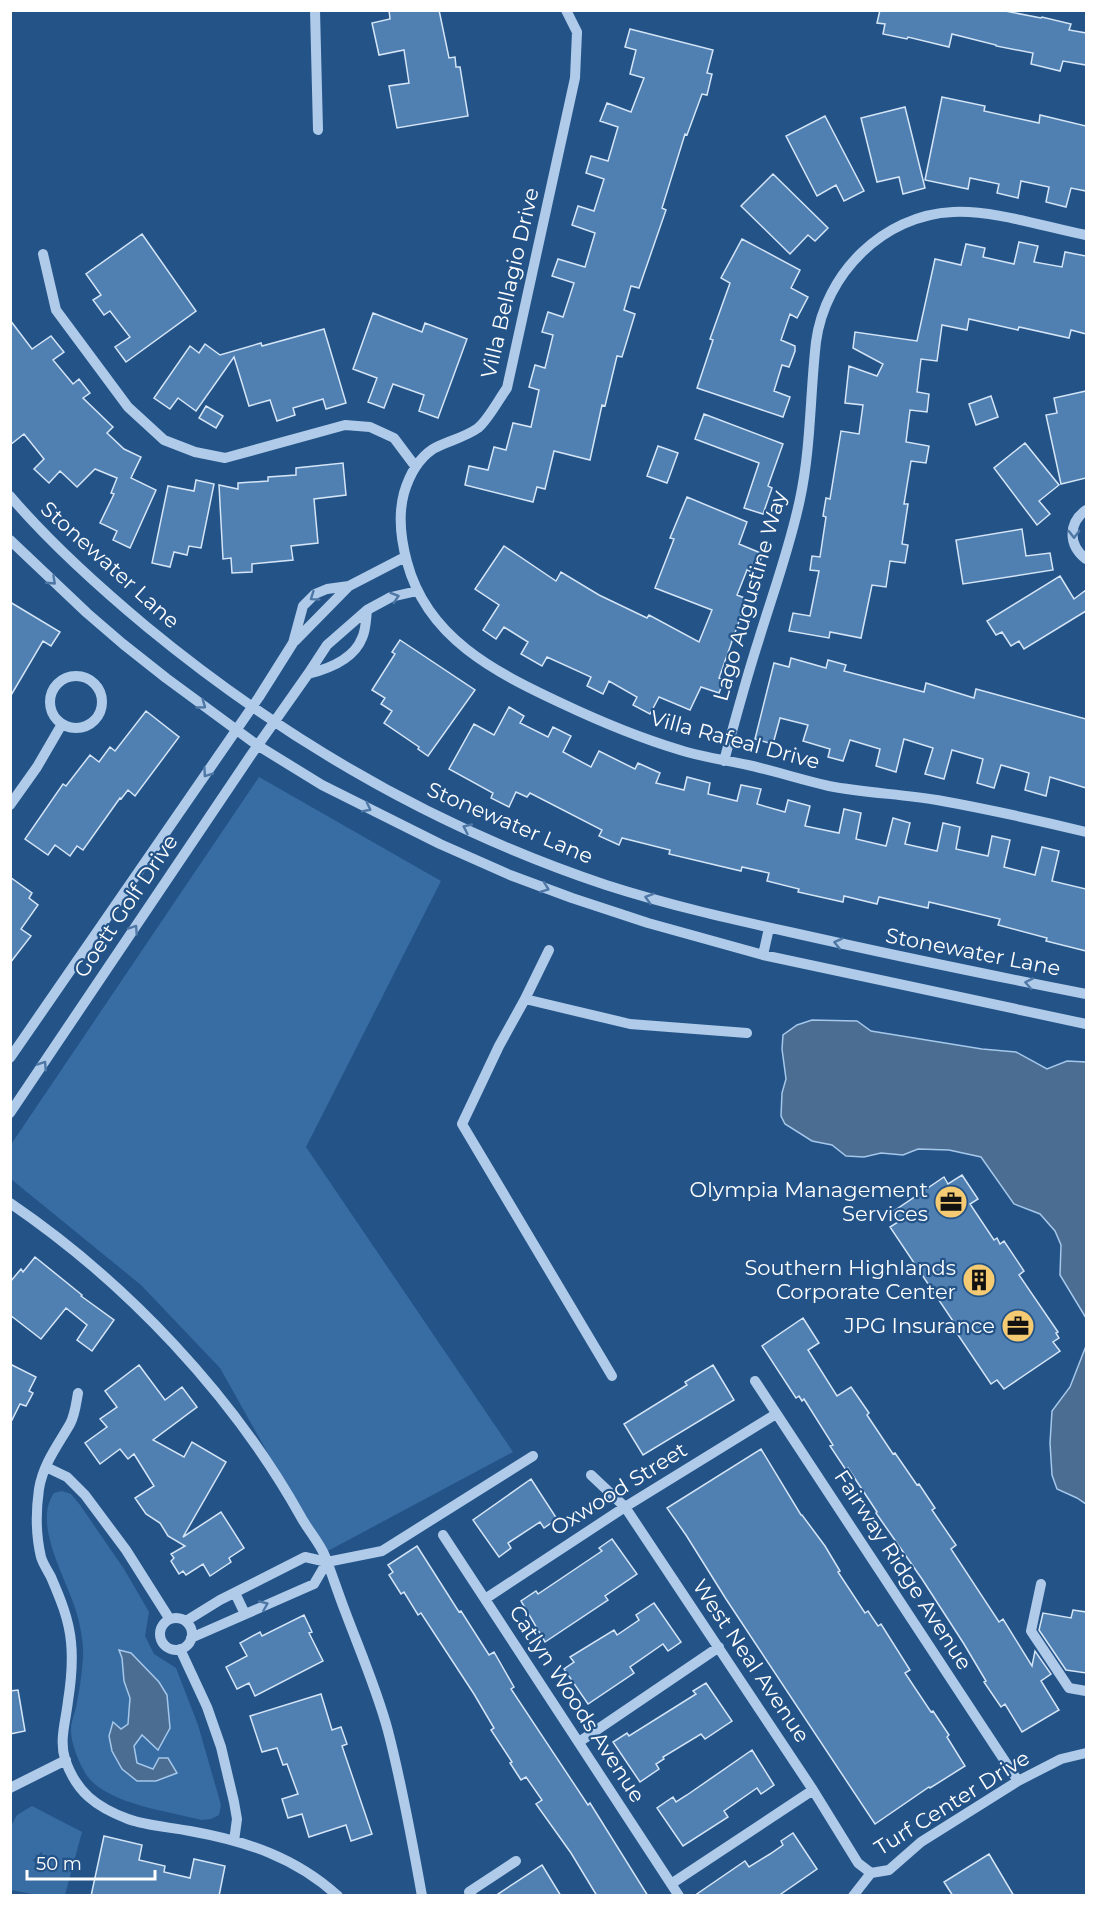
<svg xmlns="http://www.w3.org/2000/svg" width="1097" height="1906" font-family="Montserrat,sans-serif">
	<rect width="100%" height="100%" fill="#245388"/>
	<path fill="#386da4" d="M259,777L441,881L306,1147L513,1452L324,1553L220,1368L141,1285L11,1179L10,1146Z
		M62,1491L71,1494L80,1505L124,1569L149,1612L145,1636L154,1654L176,1668L198,1725L221,1805L219,1815L211,1819L201,1820C167,1811 109,1804 88,1777C80,1766 71,1744 71,1730C71,1723 74,1715 76,1708C79,1692 82,1675 83,1658C84,1646 81,1630 78,1618C70,1583 31,1526 54,1493Z
		M32,1806L82,1832L65,1895H37L11,1890V1826L17,1815Z"/>
	<path fill="#4c6d92" stroke="#a4c7ea" stroke-width="1.5" d="M812,1020L857,1021L871,1031L982,1049L1016,1052L1047,1069L1067,1061L1086,1062V1318L1060,1275L1061,1245L1055,1231L1040,1214L1014,1204L981,1157L949,1150L918,1149L903,1155L881,1153L864,1157L846,1156L832,1145L812,1141L785,1124L781,1116L782,1093L786,1079L782,1049L783,1035L797,1025Z
		M1086,1346V1504L1077,1498L1057,1489L1052,1475L1050,1443L1052,1411L1070,1387Z
		M119,1650L131,1653L159,1682L167,1695L170,1728L158,1750L142,1735L134,1746L137,1763L153,1769L159,1758H168L177,1773L156,1781H137L122,1769L112,1751L109,1736L113,1722L121,1729L128,1724L130,1698L124,1681L122,1658Z"/>
	<path fill="#507fb1" stroke="#d4e5f7" stroke-width="1.5" d="M389,10H439L449,58L455,57L456,67H460L468,116L397,128L389,86L409,83L404,50L379,55L372,23L390,19Z
		M880,10H1000L1041,18L1042,17L1071,24L1069,30L1086,33V65L1063,61L1060,71L1031,64L1033,53L996,46V45L952,34L949,47L908,37L907,39L883,34L885,24L877,23Z
		M630,29L713,50L707,73L712,74L707,95L702,94L687,135L685,134L662,208L666,210L639,288L631,286L624,310L635,314L622,357L617,356L605,406L602,405L590,460L554,451L545,489L537,487L533,502L465,485L469,466L488,470L494,447L506,450L513,423L531,427L539,390L529,387L535,365L545,368L553,335L542,332L548,312L563,317L574,283L552,276L558,259L585,267L595,233L572,225L578,206L594,211L604,179L586,173L591,156L608,161L618,127L600,121L607,103L631,112L644,78L630,74L636,50L625,47Z
		M942,97L985,106L984,111L1039,123L1040,115L1086,126V191L1071,188L1066,207L1046,202L1049,187L1021,181L1018,198L997,193L999,184L970,178L968,189L925,180Z
		M905,107L925,188L903,194L899,177L877,182L861,118Z
		M825,116L864,191L844,201L836,185L817,196L786,136Z
		M773,174L828,228L815,241L808,235L790,254L741,206Z
		M142,234L196,311L126,362L115,347L130,337L110,311L104,315L93,300L101,295L86,274Z
		M742,239L800,270L791,288L808,297L797,318L790,314L781,340L795,346V351L789,367L782,365L774,391L790,397L783,417L697,388L713,340L710,339L730,283L721,278Z
		M1019,242L1038,246L1034,262L1062,267L1065,252L1086,256V334L1071,330L1069,338L1019,327L1018,330L969,319L967,330L942,325L937,361L921,359L917,392L929,394L927,412L910,410L906,442L929,446L926,463L911,461L904,504H908L902,544L908,545L905,563L890,561L886,587L872,585L861,638L830,632L829,638L789,631L793,613L810,616L819,571L810,570L812,556L820,557L826,517L823,516L826,498L830,499L841,431L859,434L863,405L845,403L849,366L877,376L883,364L853,348L855,332L917,341L935,259L961,265L966,244L985,248L983,257L1014,264Z
		M373,313L422,332L425,323L467,339L438,418L419,411L424,395L393,384L384,408L368,402L377,378L353,369Z
		M10,320L32,349L51,336L64,352L53,360L73,384L79,379L90,393L83,398L113,427L107,433L124,449L141,457L131,478L156,490L130,548L113,540L117,531L100,523L114,494L111,493L117,478L95,469L77,487L60,471L49,483L34,469L44,459L24,434L10,445Z
		M324,329L346,403L326,409L323,399L293,408L295,415L277,421L270,400L249,406L234,357L196,411L178,398L170,409L154,398L190,346L199,353L205,344L220,355L261,343L262,346Z
		M1086,391V478L1061,484L1046,415L1057,413L1054,398Z
		M991,396L998,417L976,425L969,404Z
		M206,406L223,416L216,428L199,418Z
		M704,414L783,444L768,486L772,488L763,514L744,508L759,463L695,439Z
		M1025,443L1059,485L1039,501L1050,514L1037,525L994,468Z
		M658,446L678,453L667,483L647,476Z
		M343,463L346,495L314,499L318,543L291,546L293,560L252,564V572L232,573L231,558L223,559L219,485L238,489V483L268,481V477L296,475V468Z
		M196,480L214,484L201,548L189,546L187,555L174,552L170,567L152,563L168,486L194,491Z
		M687,497L747,522L739,544L763,554L755,573L747,570L737,595L747,599L719,678L724,680L719,693L701,687L690,710L659,697L650,714L633,705L637,697L609,681L603,694L587,686L591,677L547,657L542,666L521,654L528,642L504,627L496,639L483,630L499,605L475,589L504,546L556,581L561,572L599,595L647,618L649,615L699,642L712,610L655,588L674,539L670,538Z
		M1022,529L1026,556L1050,553L1053,570L963,584L956,540Z
		M1060,576L1074,599L1086,590V611L1024,649L1019,641L1011,646L1002,632L996,635L987,621Z
		M10,602L60,632L51,646L43,641L10,697Z
		M400,640L475,690L428,756L418,749L419,747L384,723L392,711L381,704L385,698L372,690L395,654L392,652Z
		M791,658L826,668L828,660L846,665L844,671L924,692L926,683L974,698L976,689L1086,719V788L1050,777L1046,796L1025,790L1029,773L1001,765L994,788L977,783L983,759L952,750L944,779L925,774L933,748L904,739L896,772L876,766L880,749L850,740L843,761L828,757L830,749L803,741L808,725L780,718L773,744L755,739L774,663L789,667Z
		M509,707L524,716L520,723L548,737L553,727L571,736L563,752L591,767L599,751L635,769L638,763L660,773L656,783L684,790L687,777L710,783L708,794L737,801L741,785L761,789L757,804L785,812L788,800L810,806L805,826L839,833L844,809L861,813L856,839L886,846L893,818L910,823L905,844L937,851L943,823L960,827L956,849L988,856L992,836L1010,840L1004,867L1035,875L1042,847L1059,851L1052,881L1086,889V951L1046,941L1047,938L998,925L1000,919L929,902L928,908L879,897L877,904L844,896L843,902L798,892L799,889L767,881L769,873L742,867L741,871L669,854L670,850L622,838L619,845L599,836L602,830L530,793L527,797L516,792L509,807L491,798L493,793L449,769L474,724L494,735Z
		M146,711L179,737L135,796L128,790L121,799L120,798L83,850L77,846L70,856L55,845L48,855L25,839L63,784L66,786L90,755L99,762L110,747L115,751Z
		M10,877L32,893L29,898L38,905L21,929L31,936L10,963Z
		M962,1175L978,1199L970,1204L994,1240L997,1238L1000,1244L1004,1241L1024,1271L1019,1275L1058,1332L1056,1333L1059,1338L1053,1342L1060,1351L1004,1389L997,1380L991,1384L952,1326L955,1324L890,1227L898,1222L891,1213L944,1177L948,1184Z
		M35,1257L82,1295L81,1296L114,1320L92,1351L77,1340L87,1325L66,1308L41,1339L10,1315V1282L21,1269L23,1272Z
		M803,1318L819,1343L808,1350L837,1396L851,1387L869,1413L867,1415L893,1454L895,1453L917,1485L919,1484L935,1508L932,1510L956,1545L951,1549L999,1622L1003,1619L1032,1666L1035,1651L1051,1674L1041,1681L1059,1710L1022,1732L1005,1704L1001,1707L984,1682L986,1681L964,1644L922,1579L876,1513L877,1512L848,1468L846,1470L830,1446L833,1445L804,1399L802,1401L799,1396L796,1398L762,1346Z
		M10,1364L36,1377L29,1391L33,1393L26,1406L20,1404L10,1424Z
		M139,1365L165,1400L182,1387L197,1407L153,1440L184,1457L192,1442L226,1462L183,1537L221,1512L244,1548L229,1558L231,1562L210,1576L203,1564L186,1575L183,1571L179,1574L171,1561L174,1558L171,1554L185,1546L168,1536L160,1523L146,1514L135,1498L154,1486L134,1454L128,1459L120,1449L100,1464L85,1443L107,1427L100,1419L117,1407L105,1391Z
		M713,1365L734,1400L643,1455L624,1424L687,1385L685,1382Z
		M761,1449L801,1515H802L825,1546L840,1571L838,1572L865,1613L868,1611L878,1626L881,1624L910,1670L905,1673L931,1712L933,1711L949,1735L947,1737L965,1766L930,1788L929,1787L875,1824L726,1599L686,1535L667,1508Z
		M531,1479L557,1519L544,1528L540,1522L508,1543L511,1548L499,1557L473,1520Z
		M612,1539L637,1574L605,1596L608,1600L545,1642L521,1601L536,1591L538,1594L602,1551L599,1548Z
		M417,1546L459,1612L461,1611L489,1655L494,1652L514,1687L511,1689L588,1805L590,1803L648,1896H597L571,1853L536,1804L542,1800L526,1777L521,1780L510,1763L512,1762L491,1730L494,1728L474,1694L421,1613L418,1615L404,1592L401,1594L389,1575L393,1572L388,1565Z
		M654,1603L681,1642L668,1651L663,1644L630,1667L634,1673L588,1704L564,1669L574,1662L570,1657L614,1630L617,1635L639,1620L636,1615Z
		M1073,1610L1086,1612V1673L1066,1670L1039,1630L1043,1613L1071,1618Z
		M304,1615L312,1632L309,1633L323,1661L255,1696L249,1683L237,1689L226,1667L247,1656L240,1643L260,1632L262,1636Z
		M706,1683L732,1721L705,1739L701,1734L663,1757L664,1759L656,1764L659,1769L640,1782L613,1742L627,1733L629,1736L696,1694L693,1691Z
		M18,1690L25,1731L10,1734V1691Z
		M321,1694L332,1730L341,1727L347,1744L342,1746L372,1834L351,1841L346,1825L309,1837L302,1814L288,1818L282,1799L298,1794L287,1764L283,1765L277,1748L262,1752L250,1716Z
		M752,1750L774,1785L761,1794L757,1788L724,1811L728,1817L683,1846L657,1808L673,1797L676,1802L687,1795Z
		M793,1833L817,1869L778,1896H694L745,1861L749,1867L770,1854L783,1845L781,1841Z
		M104,1836L142,1845L139,1860L165,1866L164,1872L190,1878L194,1859L225,1866L219,1896H91Z
		M989,1854L1014,1896H953L944,1882Z
		M542,1865L561,1896H495Z"/>
	<g fill="none" stroke-linecap="round" stroke-linejoin="round">
		<path stroke="#afcbe9" stroke-width="10" d="M315,10L318,130
			M566,10L577,32L575,78L507,388C499,399 488,420 478,428C464,438 447,441 433,449C418,459 409,476 404,493C398,515 401,540 407,562C427,638 495,672 561,703C599,721 640,738 680,750C702,757 725,760 748,765C775,771 802,780 829,786C865,793 901,794 937,800C987,809 1037,820 1086,832
			M43,254L56,310L128,407L164,440L195,452L225,458L345,425L370,427L394,438L415,466
			M10,496C51,544 99,587 147,627C283,739 438,829 606,885C668,905 731,919 794,933C892,955 989,975 1086,994
			M1086,510C1068,523 1068,545 1086,559
			M10,540L87,613L123,644L166,678L257,745L322,785L440,844L510,875L572,898L648,923L763,955L1086,1024
			M295,641L349,586
			M308,674L327,645L367,610
			M50 702a26 26 0 1 1 52 0a26 26 0 1 1-52 0Z
			M724,761C735,720 746,679 759,639C773,593 790,547 800,499C811,448 810,394 816,342C825,274 883,215 953,212C994,210 1045,227 1086,235
			M10,805L37,767L62,724
			M549,950L525,999L499,1046L462,1124L612,1376
			M763,955L769,928
			M525,999L630,1024L747,1033
			M10,1058L259,697L293,643L303,606L315,594L327,589L349,586L405,557
			M10,1113L251,755L308,674C328,669 354,659 362,638C366,630 366,619 367,610L391,597L417,591
			M10,1203C126,1282 233,1395 301,1517C308,1530 319,1542 325,1556C332,1574 338,1593 345,1611C360,1651 377,1690 388,1731C402,1785 412,1840 422,1896
			M755,1381L1018,1781
			M78,1393C76,1404 75,1415 70,1424C58,1445 43,1464 39,1489C36,1510 36,1536 41,1557C43,1564 48,1571 51,1577C60,1598 69,1619 71,1642C73,1661 71,1682 68,1701C66,1720 59,1740 65,1759C76,1792 96,1807 128,1819C147,1826 170,1827 190,1831C246,1841 295,1857 338,1896
			M46,1467L67,1477L85,1495L126,1550L169,1618
			M591,1475L625,1507L813,1790L858,1863L871,1873
			M443,1535L679,1896
			M1041,1584L1031,1631L1069,1688L1086,1691
			M235,1593L245,1614
			M485,1599L625,1507L776,1414
			M160 1634a16 16 0 1 1 32 0a16 16 0 1 1-32 0Z
			M186,1621L220,1600L305,1557L327,1562L382,1551L533,1456
			M191,1638L314,1584L327,1562
			M180,1649L207,1707L221,1747L234,1802L237,1819L234,1841
			M579,1742L719,1647
			M10,1788L66,1760
			M871,1873L889,1870L921,1842L1018,1781L1061,1759L1086,1753
			M671,1884L813,1790
			M472,1896L469,1892L516,1861
			M853,1896L871,1873"/>
	</g>
	<defs><path id="oneway-chevron" d="M-2-3.5L2.5 0L-2 3.5" fill="none" stroke-width="1.6" stroke-linecap="round" stroke-linejoin="round" transform="scale(1.5)"/></defs>
	<g stroke="#4e77a5">
		<use href="#oneway-chevron" transform="translate(1074 534) rotate(90)"/>
		<use href="#oneway-chevron" transform="translate(52 581) rotate(43)"/>
		<use href="#oneway-chevron" transform="translate(314 597) rotate(145)"/>
		<use href="#oneway-chevron" transform="translate(395 597) rotate(-18)"/>
		<use href="#oneway-chevron" transform="translate(202 705) rotate(36)"/>
		<use href="#oneway-chevron" transform="translate(207 773) rotate(125)"/>
		<use href="#oneway-chevron" transform="translate(367 808) rotate(27)"/>
		<use href="#oneway-chevron" transform="translate(467 828) rotate(-155)"/>
		<use href="#oneway-chevron" transform="translate(545 888) rotate(20)"/>
		<use href="#oneway-chevron" transform="translate(649 898) rotate(-164)"/>
		<use href="#oneway-chevron" transform="translate(134 929) rotate(-56)"/>
		<use href="#oneway-chevron" transform="translate(838 943) rotate(-167)"/>
		<use href="#oneway-chevron" transform="translate(1029 983) rotate(-169)"/>
		<use href="#oneway-chevron" transform="translate(43 1065) rotate(-56)"/>
		<use href="#oneway-chevron" transform="translate(264 1605) rotate(-23)"/>
	</g>
	<defs>
		<symbol id="office-disc" viewBox="-11 -11 22 22"><circle r="9.5" fill="#f4ca73" stroke="#245388"/><path d="M-6-3h4V-5.5h4V-3h4V5H-6ZM-1-4.5V-3h2v-1.5ZM-6 0V1H6V0Z" fill="#111"/></symbol>
		<symbol id="building-disc" viewBox="-11 -11 22 22"><circle r="9.5" fill="#f4ca73" stroke="#245388"/><path d="M-4-6H4V6H1V3H-1V6H-4ZM-2.5-4.3h1.7v1.8h-1.7ZM.8-4.3h1.7v1.8H.8ZM-2.5-1h1.7V.8h-1.7ZM.8-1h1.7V.8H.8Z" fill="#111"/></symbol>
	</defs>
	<g fill-rule="evenodd">
		<use href="#office-disc" x="932" y="1183" width="38" height="38"/>
		<use href="#building-disc" x="960" y="1261" width="38" height="38"/>
		<use href="#office-disc" x="999" y="1307" width="38" height="38"/>
	</g>
	<g text-anchor="middle" stroke-width="4.5" stroke-linejoin="round" paint-order="stroke">
		<g font-size="21" fill="#fff" stroke="#245388">
			<text transform="translate(510 283) rotate(-77)" y="7">Villa Bellagio Drive</text>
			<text transform="translate(110 565) rotate(42)" y="7">Stonewater Lane</text>
			<text transform="translate(750 596) rotate(-74)" y="7">Lago Augustine Way</text>
			<text transform="translate(735 740) rotate(15)" y="7">Villa Rafeal Drive</text>
			<text transform="translate(510 823) rotate(23)" y="7">Stonewater Lane</text>
			<text transform="translate(126 906) rotate(-56)" y="7">Goett Golf Drive</text>
			<text transform="translate(973 952) rotate(11)" y="7">Stonewater Lane</text>
			<text transform="translate(619 1489) rotate(-32)" y="7">Oxwood Street</text>
			<text transform="translate(903 1570) rotate(57)" y="7">Fairway Ridge Avenue</text>
			<text transform="translate(751 1661) rotate(56)" y="7">West Neal Avenue</text>
			<text transform="translate(577 1704) rotate(57)" y="7">Catlyn Woods Avenue</text>
			<text transform="translate(952 1803) rotate(-32)" y="7">Turf Center Drive</text>
		</g>
		<g font-size="21" fill="#fff" stroke="#245388" text-anchor="end">
			<text x="928" y="1197">Olympia Management<tspan x="928" dy="24">Services</tspan></text>
			<text x="956" y="1275">Southern Highlands<tspan x="956" dy="24">Corporate Center</tspan></text>
			<text x="995" y="1333">JPG Insurance</text>
		</g>
	</g>
	<rect width="1097" height="1906" fill="none" stroke="#ffffff" stroke-width="24"/>
	<path d="M27 1870v9h128v-9" fill="none" stroke="#ffffff" stroke-width="3"/>
	<text x="36" y="1870" font-size="18" fill="#ffffff" stroke="#245388" stroke-width="4.5" paint-order="stroke">50 m</text>
</svg>
